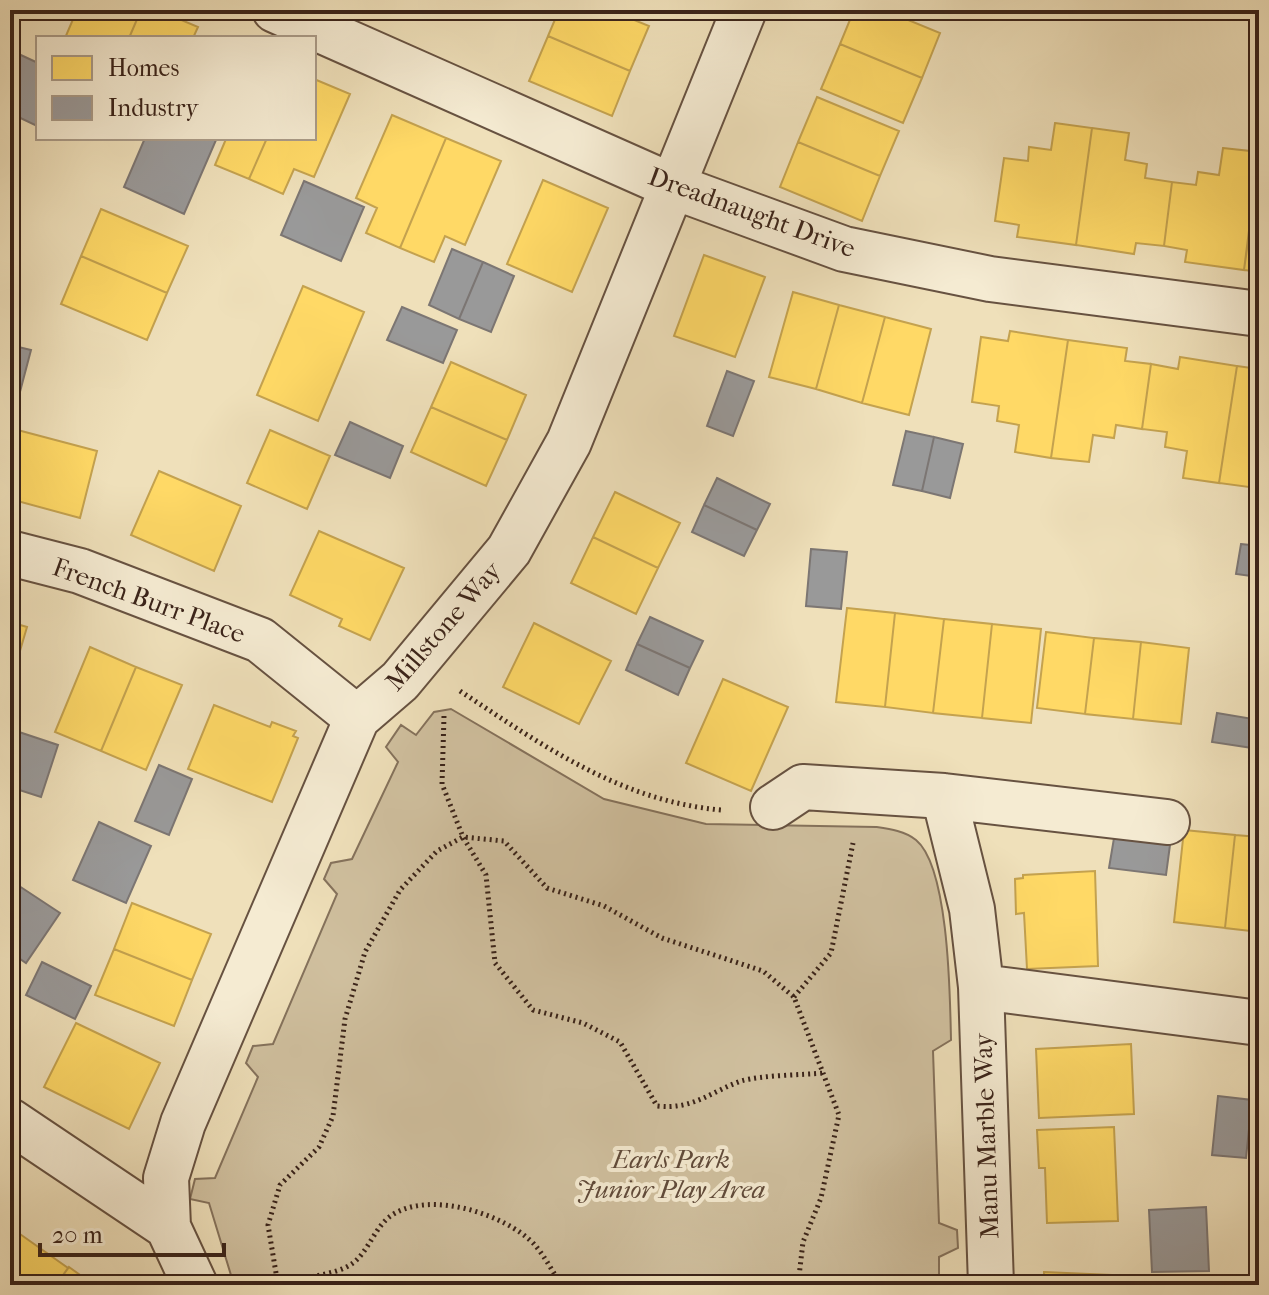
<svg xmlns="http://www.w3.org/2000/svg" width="1269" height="1295" font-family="'IM FELL French Canon',serif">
	<rect width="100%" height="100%" fill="#efe0ba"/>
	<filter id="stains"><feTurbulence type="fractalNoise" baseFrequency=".0025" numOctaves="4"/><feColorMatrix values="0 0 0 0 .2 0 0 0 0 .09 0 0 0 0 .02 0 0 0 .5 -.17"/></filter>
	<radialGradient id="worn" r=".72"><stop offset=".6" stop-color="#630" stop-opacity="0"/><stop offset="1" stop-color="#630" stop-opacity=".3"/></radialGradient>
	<path fill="#d0c09f" stroke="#85725c" stroke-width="2" d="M451,709L604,799L706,824L876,827C890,829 905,831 916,840C949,867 950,997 951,1040L933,1051L939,1223L957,1230L958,1248L939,1257V1285H234L209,1203L190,1199L195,1179L215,1178L258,1077L246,1063L253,1046L273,1044L337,894L324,879L331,863L352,859L398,762L386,747L401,725L416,735L434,712Z"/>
	<path fill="#ffd966" stroke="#c4a24f" stroke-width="2" d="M77,10H141L129,38H65Z
		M141,10H158L198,27L193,38H129Z
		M559,10H610L649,26L630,71L548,36Z
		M854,10H884L940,33L922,78L840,44Z
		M548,36L630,71L612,116L529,81Z
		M840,44L922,78L903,123L821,89Z
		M314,79L350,94L314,177L294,169L283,194L249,179L267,138H314Z
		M817,97L899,131L880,176L798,142Z
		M392,115L446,138L400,248L366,233L377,208L356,198Z
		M1055,123L1092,128L1076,245L1017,237L1019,225L995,221L1004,158L1028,161L1029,147L1051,150Z
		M1092,128L1129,133L1125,160L1147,164L1145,178L1172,182L1164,246L1136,243L1134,254L1076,245Z
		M223,138H267L249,179L215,165L226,139Z
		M446,138L501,161L465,245L445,236L434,262L400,248Z
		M798,142L880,176L862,221L780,187Z
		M1223,148L1259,152L1244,270L1185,262L1187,250L1164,246L1172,182L1196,185L1198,172L1219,175Z
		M1259,164V272L1244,270Z
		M543,180L608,208L572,292L507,264Z
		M101,209L188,246L167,293L81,256Z
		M704,255L765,277L735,357L674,336Z
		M81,256L167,293L147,340L61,304Z
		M303,286L364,312L318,421L257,395Z
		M793,292L839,305L816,389L769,377Z
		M839,305L885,317L862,403L816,389Z
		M885,317L931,329L909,415L862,403Z
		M1010,331L1068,340L1051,458L1015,452L1019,425L997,421L999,406L972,402L981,337L1008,341Z
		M1068,340L1127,348L1125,361L1151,364L1142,429L1116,425L1114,438L1093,435L1089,462L1051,458Z
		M1180,357L1237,366L1219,483L1183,478L1187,451L1165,447L1167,432L1142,429L1151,364L1178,369Z
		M451,362L526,395L507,440L431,407Z
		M1237,366L1259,369V472L1256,488L1219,483Z
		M431,407L507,440L486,486L411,452Z
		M10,428L97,451L80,518L10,499Z
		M270,430L330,456L307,509L247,483Z
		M159,471L241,506L214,571L131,535Z
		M615,492L680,523L658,568L593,537Z
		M319,531L404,568L370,640L339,626L342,619L290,595Z
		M593,537L658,568L636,614L571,583Z
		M847,608L895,613L885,707L836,702Z
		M895,613L944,619L933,713L885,707Z
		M944,619L992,624L982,718L933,713Z
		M10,622L27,627L10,685Z
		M534,623L611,661L579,724L503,687Z
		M992,624L1041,629L1031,723L982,718Z
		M1046,632L1094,638L1085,714L1037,708Z
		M1094,638L1141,642L1133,719L1085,714Z
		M1141,642L1189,648L1181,724L1133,719Z
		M90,647L136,667L101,751L55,732Z
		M136,667L182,685L146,770L101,751Z
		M723,679L788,707L751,791L686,763Z
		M214,705L270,727L272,722L296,731L293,736L298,738L272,802L188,769Z
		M1184,830L1235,835L1225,928L1174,922Z
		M1235,835L1259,837V932L1225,928Z
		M1095,871L1098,966L1027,969L1024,913L1016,914L1015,879L1023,878V875Z
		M132,903L211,934L192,980L114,949Z
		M114,949L192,980L174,1026L95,995Z
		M76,1023L160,1063L129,1129L44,1087Z
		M1131,1044L1134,1114L1039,1118L1036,1049Z
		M1259,1087V1155H1251Z
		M1114,1127L1118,1221L1047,1223L1045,1168H1039L1037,1130Z
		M10,1227L68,1268L56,1285H10Z
		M69,1267L94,1285H56Z
		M1044,1272L1134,1276V1285H1044Z"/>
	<path fill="#999" stroke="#7c7673" stroke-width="2" d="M10,50L38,63L37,126L10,113V104L17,89L10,86Z
		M145,138H211L216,140L184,214L124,187Z
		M304,181L364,207L341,261L281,235Z
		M452,249L483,262L459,319L429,305Z
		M483,262L514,276L491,332L459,319Z
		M402,307L457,330L443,363L387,340Z
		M10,345L31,350L16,407L10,405Z
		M727,371L754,381L733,436L707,426Z
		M350,422L403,446L390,478L335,455Z
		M906,431L934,437L922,491L893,485Z
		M934,437L963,444L950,498L922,491Z
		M717,478L770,504L757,530L704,505Z
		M704,505L757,530L744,556L692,532Z
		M1241,544L1259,546V577L1236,574Z
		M811,549L847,552L841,609L806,606Z
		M650,617L703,641L690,668L637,644Z
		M637,644L690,668L678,695L626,670Z
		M1217,713L1259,720V749L1212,742Z
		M10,729L58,745L41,797L10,787Z
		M159,765L192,779L169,835L135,821Z
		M99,822L151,846L126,903L73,880Z
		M1114,838L1170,845L1166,875L1109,868Z
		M10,880L60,913L26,963L10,952Z
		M42,962L91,986L75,1019L26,995Z
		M1218,1096L1252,1100L1246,1158L1212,1155Z
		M1206,1207L1209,1271L1152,1272L1149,1210Z"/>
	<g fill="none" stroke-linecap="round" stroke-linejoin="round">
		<defs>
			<path id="minor" d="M275,10L672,186L844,249L990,279L1259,314
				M10,553L80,571L260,640L357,718
				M944,796L972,909L981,987L991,1285
				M773,807L803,787L944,796L1167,822
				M981,987L1259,1023
				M10,1121L168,1227
				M195,1285L168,1227L166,1178L183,1123L357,718L400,681L509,550L569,442L744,10"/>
		</defs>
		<use href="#minor" stroke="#675241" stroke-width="48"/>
		<path stroke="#3a2319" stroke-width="5" stroke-dasharray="2 4" stroke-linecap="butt" d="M460,691C542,745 620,801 721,810
			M444,716L442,784L463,837L486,875L495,963L533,1010L583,1023L620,1042L657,1106C693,1110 710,1092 741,1081C762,1075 802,1075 824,1073
			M794,997L831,953L853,843
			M276,1282C297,1278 336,1276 353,1263C369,1251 375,1226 392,1215C430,1190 505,1214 534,1244C544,1255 553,1272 561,1285
			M278,1285L268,1225L280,1185L319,1147L333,1116L345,1019L365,952L400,890L437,851L463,837L504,841L547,888L604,906L662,938L763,971L794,997L839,1115L821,1198L803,1242L798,1285"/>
		<use href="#minor" stroke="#f5ebd2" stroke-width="44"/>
	</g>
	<g text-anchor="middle" stroke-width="8" stroke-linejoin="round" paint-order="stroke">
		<g font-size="26" fill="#3a2319" stroke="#f5ebd2">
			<text transform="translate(752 212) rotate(20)" y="9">Dreadnaught Drive</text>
			<text transform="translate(149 600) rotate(20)" y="9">French Burr Place</text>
			<text transform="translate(443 626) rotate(-49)" y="9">Millstone Way</text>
			<text transform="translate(986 1136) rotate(-92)" y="9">Manu Marble Way</text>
		</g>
		<g font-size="26" font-style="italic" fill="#604a3a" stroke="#f5ebd2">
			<text x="671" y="1168">Earls Park<tspan x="671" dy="30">Junior Play Area</tspan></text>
		</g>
	</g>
	<rect width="1269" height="1295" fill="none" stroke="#efe0ba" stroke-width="40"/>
	<rect x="12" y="12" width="1245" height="1271" fill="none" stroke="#3a2319" stroke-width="4"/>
	<rect x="20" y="20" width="1229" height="1255" fill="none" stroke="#3a2319" stroke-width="2"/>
	<rect x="36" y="36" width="280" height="104" fill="#f5ebd2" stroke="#aa9b88" stroke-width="2"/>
	<rect x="52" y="56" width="40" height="24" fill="#ffd966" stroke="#aa9b88" stroke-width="2"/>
	<text x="108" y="76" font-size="24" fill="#3a2319">Homes</text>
	<rect x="52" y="96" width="40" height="24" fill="#999999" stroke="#aa9b88" stroke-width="2"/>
	<text x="108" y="116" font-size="24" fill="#3a2319">Industry</text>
	<path d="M40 1243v12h184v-12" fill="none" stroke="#3a2319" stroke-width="4"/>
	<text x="52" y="1243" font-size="24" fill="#3a2319" stroke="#f5ebd2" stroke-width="6" paint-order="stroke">20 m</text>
	<rect width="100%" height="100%" filter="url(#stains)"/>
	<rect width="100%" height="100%" fill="url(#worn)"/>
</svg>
